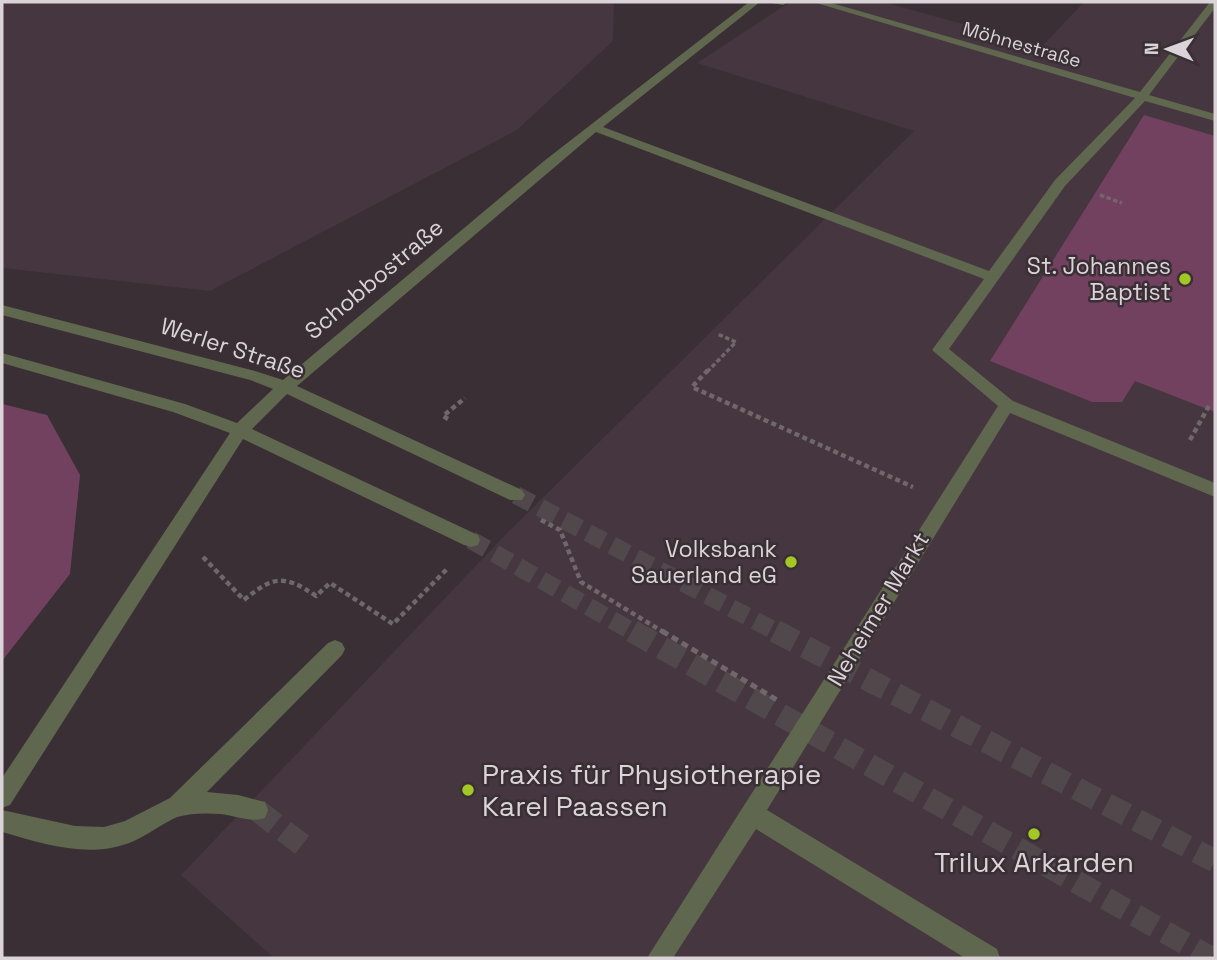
<svg xmlns="http://www.w3.org/2000/svg" width="1217" height="960" font-family="'Space Grotesk',sans-serif">
	<rect width="100%" height="100%" fill="#392f34"/>
	<path fill="#45363f" d="M2,2H614L613,41L517,130L210,291L2,268Z
		M790,2H883L1042,46L1084,2H1215V958H274L181,875L508,532L914,131L697,63Z"/>
	<path fill="#734160" d="M1144,115L1215,136V412L1135,381L1122,402H1092L990,361Z
		M2,404L47,415L80,475L70,574L2,661Z"/>
	<g fill="none" stroke-linecap="round" stroke-linejoin="round">
		<path stroke="#51484c" stroke-width="18" stroke-dasharray="18 9" stroke-linecap="butt" d="M516,495L779,633
			M471,540L635,633"/>
		<path stroke="#51484c" stroke-width="23" stroke-dasharray="23 11" stroke-linecap="butt" d="M632,631L1211,958
			M775,631L1215,861
			M257,810L305,847"/>
		<path stroke="#70676b" stroke-width="3.5" stroke-dasharray="4.5 2.5" stroke-linecap="butt" d="M1100,195L1122,203
			M707,372L736,342L717,334"/>
		<path stroke="#70676b" stroke-width="4.5" stroke-dasharray="5 3.5" stroke-linecap="butt" d="M708,370L692,387L913,487
			M448,419L443,416L465,398
			M1190,440L1210,404
			M541,520L560,530L581,582L665,633
			M203,557L244,600C273,576 284,574 316,596L330,583L393,624L447,569"/>
		<path stroke="#70676b" stroke-width="5" stroke-dasharray="7 4.5" stroke-linecap="butt" d="M662,631L777,700"/>
		<path fill="#5f674e" fill-rule="evenodd" d="M749,2H760L603,127L989,271L1055,180L1135,98L813,2H828L1140,92L1210,2H1215V8L1149,95L1215,114V121L1145,101L1065,186L949,349L1013,401L1215,483V497L1010,413L767,810L997,949L1000,958H965L756,829L673,958H647L998,406L932,350L984,279L596,132L297,386L522,490L525,495L522,500H510L287,394L252,429L478,535L480,540L478,545L471,547L464,545L243,439L10,805L2,808V778L230,433L173,412L2,363V353L185,404L237,423L273,389L250,380L2,315V305L255,371L283,380L544,161Z
			M766,2H788L783,5Z
			M335,640L342,643L345,649L342,655L207,792L238,795L265,802L268,810L265,818C252,823 236,816 221,814C206,813 191,813 177,817C162,824 149,834 134,841C90,860 45,844 2,832V810L75,826L104,827L125,821L170,798L328,643Z"/>
	</g>
	<g fill="#a3c826" stroke="#392f34" stroke-width="2.5">
		<circle cx="1185" cy="279" r="7"/>
		<circle cx="791" cy="562" r="7"/>
		<circle cx="468" cy="790" r="7"/>
		<circle cx="1034" cy="834" r="7"/>
	</g>
	<g text-anchor="middle" stroke-width="5" stroke-linejoin="round" paint-order="stroke">
		<g font-size="19" fill="#dad3d7" stroke="#392f34">
			<text transform="translate(1022 44) rotate(16)" y="7">Möhnestraße</text>
		</g>
		<g font-size="23" fill="#dad3d7" stroke="#392f34" text-anchor="end">
			<text x="1171" y="274">St. Johannes<tspan x="1171" dy="26">Baptist</tspan></text>
			<text x="777" y="557">Volksbank<tspan x="777" dy="26">Sauerland eG</tspan></text>
		</g>
		<g font-size="23" fill="#dad3d7" stroke="#392f34">
			<text transform="translate(374 279) rotate(-40)" y="8">Schobbostraße</text>
			<text transform="translate(233 348) rotate(18)" y="8">Werler Straße</text>
			<text transform="translate(878 609) rotate(-59)" y="8">Neheimer Markt</text>
		</g>
		<g font-size="28" fill="#dad3d7" stroke="#392f34" text-anchor="start">
			<text x="482" y="784">Praxis für Physiotherapie<tspan x="482" dy="32">Karel Paassen</tspan></text>
			<text x="1034" y="872" text-anchor="middle">Trilux Arkarden</text>
		</g>
	</g>
	<rect width="1217" height="960" fill="none" stroke="#dad3d7" stroke-width="7"/>
	<g transform="translate(1168 49) rotate(271)" stroke="#392f34" stroke-width="5" paint-order="stroke">
	<path d="M0-5L12 26L0 18L-12 26Z" fill="#dad3d7"/>
	<text y="-10" font-size="19" font-weight="bold" text-anchor="middle" fill="#dad3d7">N</text>
	</g>
</svg>
